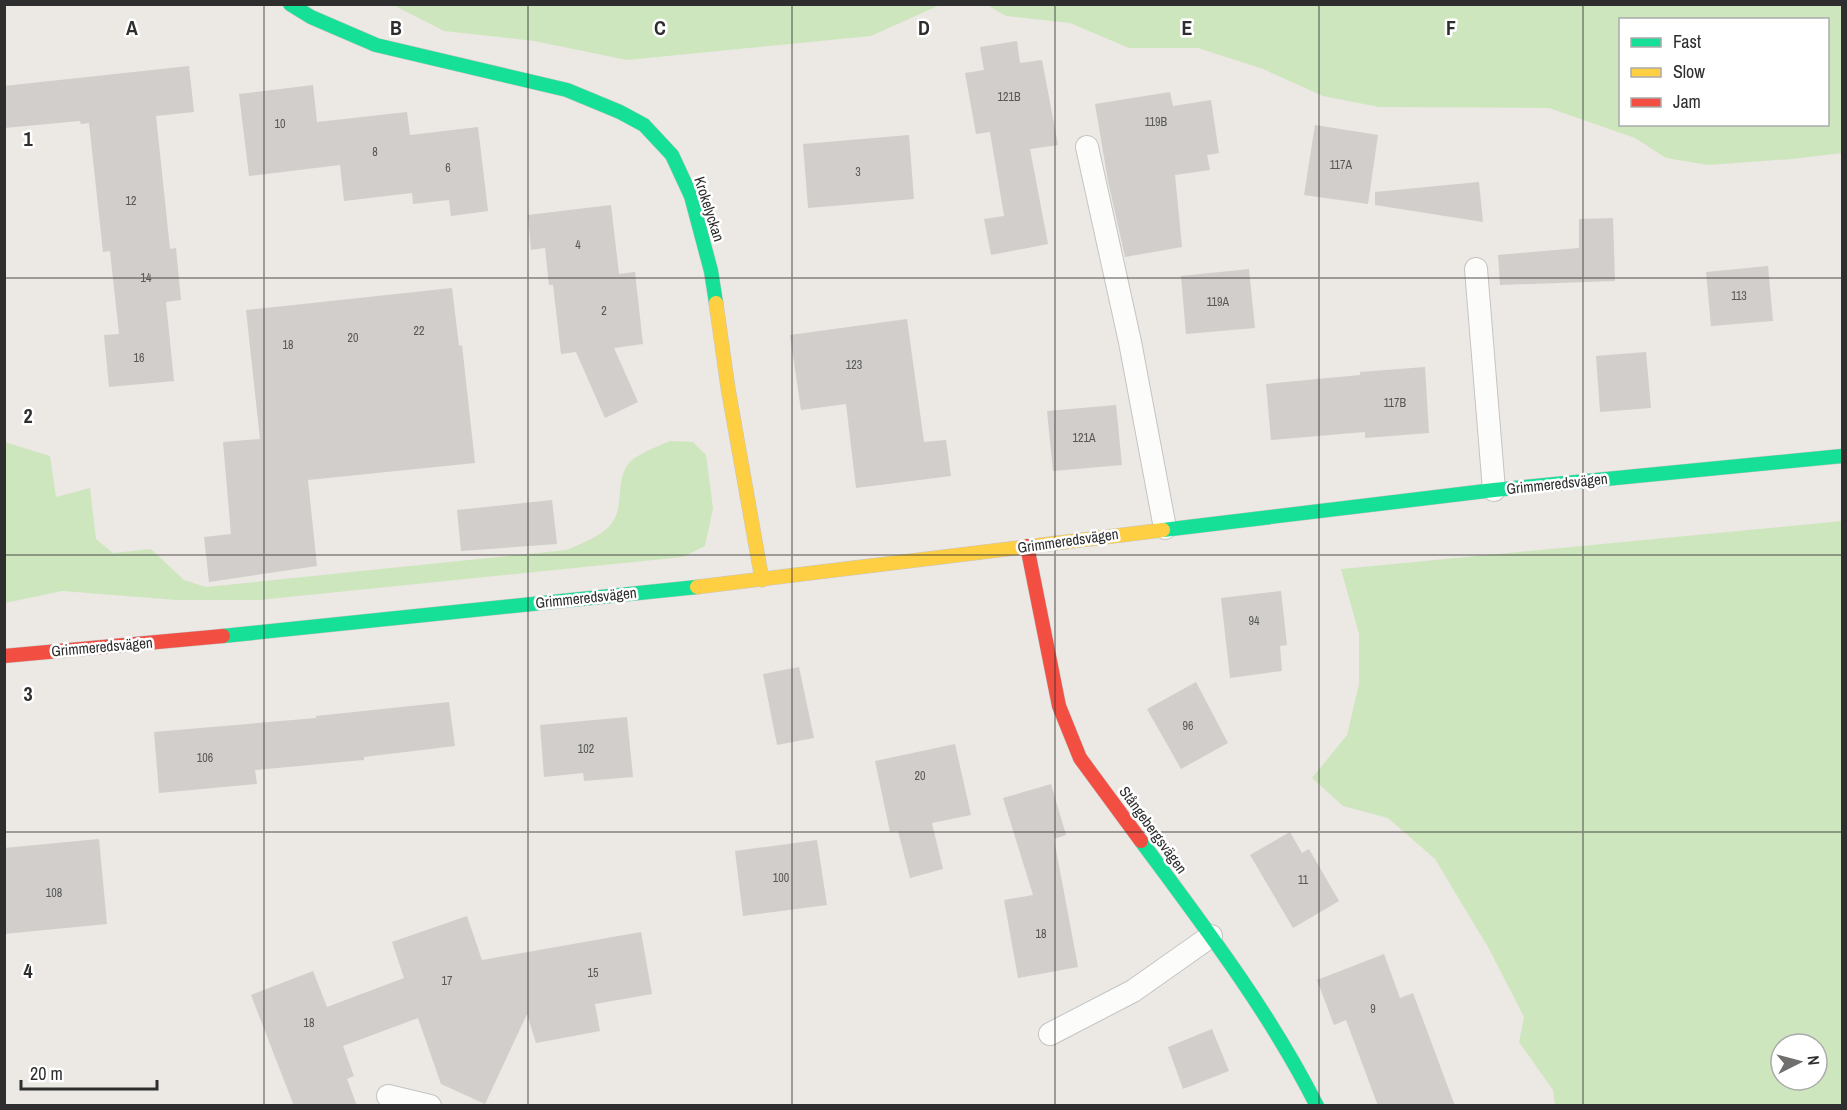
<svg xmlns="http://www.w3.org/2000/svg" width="1847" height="1110" font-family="'Archivo Narrow',sans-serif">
	<rect width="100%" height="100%" fill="#ece8e4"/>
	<path fill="#cee6be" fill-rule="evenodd" d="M393,5H940L871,36L627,60L534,41L444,31Z
		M987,5H1842V153L1792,159L1708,165L1666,158L1635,138L1549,108L1379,107L1323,96L1263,69L1198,48H1129L1070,23L1006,16ZM1620,20H1828V124H1620Z
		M670,441L693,442L706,455L713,508L705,546L683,557L259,600H177L62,591L5,603V442L50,456L56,497L90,488L96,539L113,553L151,549L184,580L206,587L567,550C579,544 594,539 604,531C629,512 612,485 629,463C637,454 659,446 670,441Z
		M1842,521V1105H1555L1553,1090L1519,1042L1524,1017L1488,947L1435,859L1388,818L1343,806L1312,778L1347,735L1359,684V634L1341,569ZM1781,1044H1817V1080H1781Z"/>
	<path fill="#d1cecb" d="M1017,41L1020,63L1042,60L1058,145L1030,149L1048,244L991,255L984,219L1004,216L990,132L976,134L965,73L984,70L980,47Z
		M189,66L194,112L156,116L170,249L176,248L181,300L166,302L174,381L109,387L104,335L119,334L110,251L103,252L89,123L81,124L80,121L4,128V86Z
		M313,85L317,122L407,112L410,135L478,127L488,211L451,216L449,200L413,204L412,193L344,201L340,165L249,176L239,94Z
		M1170,92L1173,106L1211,100L1219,153L1207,155L1210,170L1175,175L1182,247L1125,257L1108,181L1095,104Z
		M1315,125L1378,135L1368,204L1304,195Z
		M909,135L914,199L808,208L803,144Z
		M1479,182L1483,222L1375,205V192Z
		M611,205L619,274L635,272L643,344L614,348L638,402L605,418L576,352L561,354L553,285H549L545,248L531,250L528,215Z
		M1613,218L1615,281L1500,285L1498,255L1579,248V219Z
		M1768,266L1773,321L1711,326L1706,272Z
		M1249,269L1255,328L1186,334L1181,276Z
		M452,288L459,346L462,345L475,463L308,480L317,566L209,582L204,537L231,534L223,442L260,439L246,310Z
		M907,319L924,442L946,440L951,476L856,488L846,404L801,410L790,335Z
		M1646,352L1651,408L1600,412L1596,356Z
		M1425,367L1429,433L1365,438V432L1271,440L1266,384L1360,375V372Z
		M1116,405L1122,465L1053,471L1047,411Z
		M552,500L557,544L461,551L457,510Z
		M1281,591L1287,645L1280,646L1282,671L1230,678L1221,598Z
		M799,667L814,738L777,745L763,674Z
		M1196,682L1228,743L1181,769L1147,709Z
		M449,702L455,746L364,757V760L255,770L257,784L159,793L154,732L316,718V716Z
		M627,717L633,777L584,781L583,773L544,777L540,725Z
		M955,744L971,815L932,823L943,869L910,878L898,831L890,832L875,761Z
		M1051,784L1066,835L1054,839L1078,967L1018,978L1004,900L1033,895L1003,798Z
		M1290,832L1302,853L1309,849L1339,901L1293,928L1250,855Z
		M99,839L107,924L4,934V848Z
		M817,840L827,905L743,916L735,851Z
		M467,916L482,960L641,932L652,994L595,1004L600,1031L536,1043L527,1014L485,1104L441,1084L418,1018L343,1046L354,1076L347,1079L357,1106H294L251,995L313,971L327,1007L404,978L392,942Z
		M1384,954L1400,998L1413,993L1455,1106H1378L1346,1020L1334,1025L1317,980Z
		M1212,1029L1229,1071L1183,1089L1168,1047Z"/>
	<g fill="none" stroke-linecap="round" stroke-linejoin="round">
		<defs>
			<path id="lane" d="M1087,147L1130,342L1165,528
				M1476,269L1494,490
				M1050,1034L1133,991L1211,936
				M388,1096L430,1106"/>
			<path id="fast" d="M290,4L311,17L376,45L567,90L620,112L644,125L672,155L691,196L711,271L716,303
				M1163,530L1494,490L1842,456
				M223,636L697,587
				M1141,841C1204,926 1269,1011 1317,1106"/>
			<path id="slow" d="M716,303L728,388L762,580
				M697,587L1163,530"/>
			<path id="jam" d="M1027,546L1059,706L1080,758L1141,841
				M4,656L223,636"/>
		</defs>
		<use href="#lane" stroke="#c5c4c5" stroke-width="24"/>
		<use href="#fast" stroke="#c5c4c5" stroke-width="15"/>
		<use href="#slow" stroke="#c5c4c5" stroke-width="15"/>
		<use href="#jam" stroke="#c5c4c5" stroke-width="15"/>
		<use href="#lane" stroke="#fcfcfb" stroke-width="22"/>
		<use href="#fast" stroke="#16e098" stroke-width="14"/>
		<use href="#slow" stroke="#ffcf43" stroke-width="14"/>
		<use href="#jam" stroke="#f24e42" stroke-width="14"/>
	</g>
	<path fill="none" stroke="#2e2e2e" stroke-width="1.5" stroke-opacity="0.55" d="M264,4V1106M528,4V1106M792,4V1106M1055,4V1106M1319,4V1106M1583,4V1106M4,278H1842M4,555H1842M4,832H1842"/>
	<g text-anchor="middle" stroke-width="5" stroke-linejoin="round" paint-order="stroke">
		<g font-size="12" fill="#585857">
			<text x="1009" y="101">121B</text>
			<text x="1156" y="126">119B</text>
			<text x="280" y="128">10</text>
			<text x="375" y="156">8</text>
			<text x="1341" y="169">117A</text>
			<text x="448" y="172">6</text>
			<text x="858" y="176">3</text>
			<text x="131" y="205">12</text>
			<text x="578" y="249">4</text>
			<text x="146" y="282">14</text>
			<text x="1739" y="300">113</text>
			<text x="1218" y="306">119A</text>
			<text x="604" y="315">2</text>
			<text x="419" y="335">22</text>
			<text x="353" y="342">20</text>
			<text x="288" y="349">18</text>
			<text x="139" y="362">16</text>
			<text x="854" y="369">123</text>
			<text x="1395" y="407">117B</text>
			<text x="1084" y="442">121A</text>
			<text x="1254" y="625">94</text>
			<text x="1188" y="730">96</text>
			<text x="586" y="753">102</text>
			<text x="205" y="762">106</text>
			<text x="920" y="780">20</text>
			<text x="781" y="882">100</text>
			<text x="1303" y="884">11</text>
			<text x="54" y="897">108</text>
			<text x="1041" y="938">18</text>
			<text x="593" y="977">15</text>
			<text x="447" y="985">17</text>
			<text x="1373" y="1013">9</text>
			<text x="309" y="1027">18</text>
		</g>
		<g font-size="15" fill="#2e2e2e" stroke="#fff">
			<text transform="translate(709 209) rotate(72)" y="5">Krokelyckan</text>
			<text transform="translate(1557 484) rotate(-6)" y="5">Grimmeredsvägen</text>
			<text transform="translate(1068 541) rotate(-8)" y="5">Grimmeredsvägen</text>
			<text transform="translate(586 598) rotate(-6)" y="5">Grimmeredsvägen</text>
			<text transform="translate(102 647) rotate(-5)" y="5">Grimmeredsvägen</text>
			<text transform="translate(1153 830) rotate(54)" y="5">Stångebergsvägen</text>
		</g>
	</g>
	<g font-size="20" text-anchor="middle" font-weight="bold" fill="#2e2e2e" stroke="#fff" stroke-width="5" stroke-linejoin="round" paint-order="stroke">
		<text x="132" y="35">A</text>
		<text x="396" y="35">B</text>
		<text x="660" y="35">C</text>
		<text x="924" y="35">D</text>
		<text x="1187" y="35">E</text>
		<text x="1451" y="35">F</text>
		<text x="28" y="146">1</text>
		<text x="28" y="423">2</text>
		<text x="28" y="701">3</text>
		<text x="28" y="978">4</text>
	</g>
	<rect width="1847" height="1110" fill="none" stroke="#2e2e2e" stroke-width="12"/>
	<rect x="1619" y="18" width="210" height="108" fill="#ffffff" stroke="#ababab" stroke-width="1.5"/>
	<rect x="1631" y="38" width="30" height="9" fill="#16e098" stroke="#ababab" stroke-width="1.5"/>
	<text x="1673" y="48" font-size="18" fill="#2e2e2e">Fast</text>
	<rect x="1631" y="68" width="30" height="9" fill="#ffcf43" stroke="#ababab" stroke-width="1.5"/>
	<text x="1673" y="78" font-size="18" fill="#2e2e2e">Slow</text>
	<rect x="1631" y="98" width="30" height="9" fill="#f24e42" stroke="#ababab" stroke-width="1.5"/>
	<text x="1673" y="108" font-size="18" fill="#2e2e2e">Jam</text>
	<g transform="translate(1799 1062) rotate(84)"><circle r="28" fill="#ffffff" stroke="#ababab" stroke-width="1.5"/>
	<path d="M0-4.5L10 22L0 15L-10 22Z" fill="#706f6e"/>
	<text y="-9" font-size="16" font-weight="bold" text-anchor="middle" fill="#2e2e2e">N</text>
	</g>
	<path d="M21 1080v9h136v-9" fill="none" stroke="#2e2e2e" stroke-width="3"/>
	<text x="30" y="1080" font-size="18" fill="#2e2e2e" stroke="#ffffff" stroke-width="4.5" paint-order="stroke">20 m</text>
</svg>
